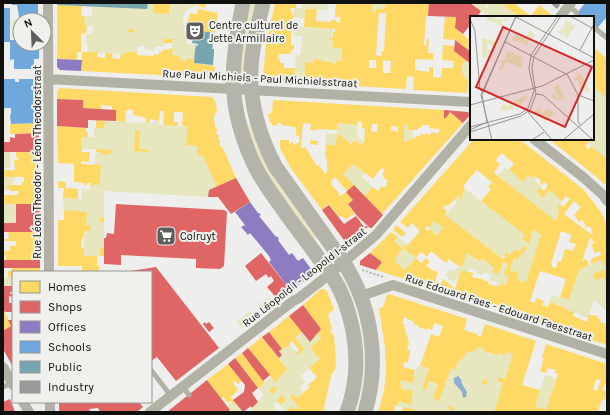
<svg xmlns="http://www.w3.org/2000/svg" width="610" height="415" font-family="Karla,sans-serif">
	<rect width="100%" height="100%" fill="#eeeeec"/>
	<path fill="#e6e6bf" d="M148,3H198V6C175,7 185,31 187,44L196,45L195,59L187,58L186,61L180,60V56L172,55V39H164V47L155,46L154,51L145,50V46H138L137,52H125V54L87,52L88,43H86V34H92L93,26L84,25L85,16L92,17V6L147,9Z
		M251,3H255L245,49L244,72H240L244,32Z
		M302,3H328L327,10L305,9L304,18L293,17L294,8H302Z
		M373,3H386V7H384V9L376,13L372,12Z
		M470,3H486L485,7L488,8V3H501L518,16L517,17H489Z
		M27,17H38V20H20V36H12V20H27Z
		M295,27L333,29L332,47L342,48V61H337L336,64L332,63V62L315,59L314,63L305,62L304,83H294L296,55H300L303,36H294Z
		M466,60L471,64V93H466C466,87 473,81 464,78V74H462V66Z
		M593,86L607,98V159L588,143L591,139H593Z
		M3,108H5V142H3Z
		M105,121L140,123L141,122H150V124H153L154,121L159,122V125L187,127L186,145L197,146L198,155L203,156L217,187L209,190L208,197L104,191V248L100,249V256H84V231H86V215L87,212L64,210L63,198L82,199V189L90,190V185H100L101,165H95L96,149H81V137H94V128H104Z
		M337,123L357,125V136L364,142L361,145L355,140L351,144L337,134L336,145H325L326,133L337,134Z
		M250,125C265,170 290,200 317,237L314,239L274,186L258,157L247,126Z
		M404,125H408V130L413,131V138L404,142Z
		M3,152H10V168H3Z
		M353,164L365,173L362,177L373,187L364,196L343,174Z
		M505,168L523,181L528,175L532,178L534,176L536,179L535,181L542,186L537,193L543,197L549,190L562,201L557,208L559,210L556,221L498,176Z
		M3,177H14L13,185H8L7,191H3Z
		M464,188L525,235L522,239L528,244L533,229L541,235L526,282L523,281L522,283L520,282L521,280L517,279L519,273L510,270L514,258L517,260L526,248L524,246L519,252L515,249L510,255L506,252L504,260L445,215L457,202L455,200L459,195L461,196L465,189Z
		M3,204H16V223H3Z
		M434,221L443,228L437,235L429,228Z
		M398,237L408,245L406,247L404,246L402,248L394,241Z
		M403,248L416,258L405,270L395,262L396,261L395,259Z
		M467,253L479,262L482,258L494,268L493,272L499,274L503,262L508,264L504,275L509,276L506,285L501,283L499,287L496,286L497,282L490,280L491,275L484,272L483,275L476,273L477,270L470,268L468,272L461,270L457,281L455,280L454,283L445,275L451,269L454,271L459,265L462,267Z
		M602,260L606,269L594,274L596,280L603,277L607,285V312L594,300L588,318L579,315L580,314L566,310L567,307L554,304L553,302L549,303L552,295L569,300L579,270Z
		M3,277H13V286H3Z
		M268,297L274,304L263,313L257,306Z
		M250,311L256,318L243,328L236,322Z
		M302,332L310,342L317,333L321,338L310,348L320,359L300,376L306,382L299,387L303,392L297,398L293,394L290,397L299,407L296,410L292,406L286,412L277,402L273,405L279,412H252L251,410L264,395L258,388L271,377L275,382L287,369L279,358L282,355L279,351L284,347L286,349L290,345L298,355L304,349L295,337Z
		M479,347L484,349V351L497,354L498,353L505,355L506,352L513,354L494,412H424L418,409L417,410L398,406L399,401L411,404L413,391L401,389L402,385L400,384L401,380L413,382L418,366L429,368L422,389L426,390L429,381L438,384L434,398L439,402L451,368L456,365L466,353L474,351Z
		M545,375L557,379L546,410L535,406Z
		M232,402L236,404L242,412H228L230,410L227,406Z"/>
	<path fill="#8fafd1" d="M458,376L461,379L462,384L467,392L466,397L463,398L462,392L454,383V378Z"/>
	<path fill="#ffd966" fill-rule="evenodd" d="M154,3H170L169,14L153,13Z
		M198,3H206L205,8L198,6Z
		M275,3H296V8H290L292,14H293V20H289L286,23L285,26L295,27V30H292L291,36V45H294V50H291V54H279L278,59H280V63H284V68H295L294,83L267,81L263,78L266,44Z
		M336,3H373L372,12L376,13V9H384V7H386V3H429L428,16H426L424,45L426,46L427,39H429L428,53H434L433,60L415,59V70L429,72V67H433V77L441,78L442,68H453L454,61L442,60L443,45L454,46V51L466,60L462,66V74H464V78L467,79L469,82L466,93L413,90L414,77L407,76L406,89L304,83L305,62L314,63V59L323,60V61L332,62V63L336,64V61H342V48H332L333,41L329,40V38H333V32H335V29L304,27L305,9H317L316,21L330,22L331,20H336L337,22L340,23V17H335ZM379,13H386L384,51H382L381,56L376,55ZM369,60H376V68H369ZM383,60L391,61L390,73H383Z
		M501,3H518L516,5L531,16L539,5L552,15L550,17H517L518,16Z
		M57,5L82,6L81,16H85L84,25H87L86,34L81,33V52H77V60L57,59Z
		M198,9L218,13L215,33L194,30V31L188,30L187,24L190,13L197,14Z
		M445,17H456L455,28L471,41V52L455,40L443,39Z
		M128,29H134V33L128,32Z
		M164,39H173L172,43H164Z
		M593,47L607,59V98L593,86Z
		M169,48L173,49L172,55L180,56V60L186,61L187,58L195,59L194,63L215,66L214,78L81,71L82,52H98L97,57L105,58V53L113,54L112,58L120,59L121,54H125V52H137V55L154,56V54L159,55V52L163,51L164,49L169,50Z
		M60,88L212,97L216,103L217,112L215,113V116H214V122L215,123V128H217L216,134L219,135L218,140H220V146L223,148L236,178L217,187L203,156L197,155V146L186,145L187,127L182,126L183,112H174V122H178V126L163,125L164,111H160L159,121L150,119V122H146V118L133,115V110L128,109V111H126L125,122L116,121V110H112V106L101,105V109L83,108V100L57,99V91Z
		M273,100L444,110V118H446L450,112L463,123L382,214L364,196L373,187L378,191L382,186L384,188L387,185L386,184L388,181L383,177L384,176L382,174L385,170L381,168L373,179L353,164L343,174L354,185L347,191L335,177L334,179H332L331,184L339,193L338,194L340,196L346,192L353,200L348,204L355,214L346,219L341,216L339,217L329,204L322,210L290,167L280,148V140H289V144L293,142V145L300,142L299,136L296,135V127L281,125V123H277V126L272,125V123H270L268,114L272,113ZM358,121L362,122V128L365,129L364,142L361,145L355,140L351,144L337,133L336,145H326L325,155L326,159H327V172L325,174L319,165L317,166L305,147L301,148L303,123L311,124L310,130H318V129L337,130V123L357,125ZM372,124H378L377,132L371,131ZM404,125H408V130H418V128H421L422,125H429V128L437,129V128L440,130L437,134L435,132L434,134L432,132L429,135L426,133L424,135L421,133V135L404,142ZM391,126L398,127V132L391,130Z
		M96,120L105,121L104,128H96Z
		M39,123V133L10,134V124Z
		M57,126L86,128V132H88V137H81V149H82V152H90L89,162L81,161V164L101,165L100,185H90L91,183H87V185H84V183L74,182V164L58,163Z
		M135,130L140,131L139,149L149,150L148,152L134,151Z
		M474,139H519L583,189L601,212L607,224V285L603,277L596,281L593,274L606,269L602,260L591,264L590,261L592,260L591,259L601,255L600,251L595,253L591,245L594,243L592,239L590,238L582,261L586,259L589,265L579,270L569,300L560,297L566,279L540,271L530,301L535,303L536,298L544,301L542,305L548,307L549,303L553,302L554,304L567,308L566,310L574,312L573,316L587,322L589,315L598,316L597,318L601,319L600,322L607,324L606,327H607V345L438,290L443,279L455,289L461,270L473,273L472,277L482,279L489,282L488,284L496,286L499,287L501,283L506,285L509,276L504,275L508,264L503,262L499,274L492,272L494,268L482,258L480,262L467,253L462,267L459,265L458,266L449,259L446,263L431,251L427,257L421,252L416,258L421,263L426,258L430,262L426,266L432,270L438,272L433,288L376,270L382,262L370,253L391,232L398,237L394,241L402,248L404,245L406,247L420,231L412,223L408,228L400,222ZM502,153L514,164L509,170L523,182L528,175L532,178L534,176L537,178L541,181L540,183L543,185L544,182L548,185L544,191L540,188L536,192L543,198L549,190L562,201L566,196L570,199L563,207L560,204L557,208L559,210L556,221L494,173L500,164L495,160ZM477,170L494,184L491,183L488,186L491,189L481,201L525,235L522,239L529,244L533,229L541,235L526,282L523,281L522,283L520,282L521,280L517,279L519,273L510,270L514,258L517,260L527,248L524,246L519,252L515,249L510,255L506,252L504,260L445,215L447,211L443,208L446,205L448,206L459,195L460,196L459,198L462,200L463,198L461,197L465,189L463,186ZM574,201L581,207L574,215L579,222L583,220L586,228L590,226L593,234H591L564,214ZM434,221L443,228L437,235L430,229L428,231L425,228L427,226L429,228ZM561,231L572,235L569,242L576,244L573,251L567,249L565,250L561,262L558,261L556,268L552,267V265L551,264ZM403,248L416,258L405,270L395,262L396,261L395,259Z
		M549,139H591L585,147L589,149L591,146L607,159L605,162L607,164V184H604L594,175Z
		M310,140L318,141V145L310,144Z
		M96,149L113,150L112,153L108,154V155L101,154V152H96Z
		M16,152H39V204H3V195H18V191H10V189H7V185H22V182H24V177H3V170H15L14,160H18V157H16Z
		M58,181L66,182V188L78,189V199L63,198L64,188H58Z
		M64,210L87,212L86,225H90V231H84L83,239H81V248H84V256H97V266H99V272H82V266H58V220H64Z
		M100,217H104V222H100Z
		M396,225L406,233L402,237L393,230Z
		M8,232H40V260H6V255H4V251H10V246H16V241H3V239H9Z
		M100,248H104V256H100Z
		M12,268H40V272H13V277H8V271H12Z
		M321,289H324L327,291L334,309L328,314L332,329L330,331L334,335L336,364L335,370L332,373L324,407L325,408L323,412H286L292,406L296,410L299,407L290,397L293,394L297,398L310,387L308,385L317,377L309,368L320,359L310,348L321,338L317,333L321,329L303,305Z
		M389,294L467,319L464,330L477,334L478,336H481L485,324L536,341L522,385L540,390L535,406L546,410L558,374L555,373L556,370L548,368L546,373L540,371L544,359L542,358L546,344L607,364V381L602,390L607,391V394L605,400L602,399L598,411L602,412H494L503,383L497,381L499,377L505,379L513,354L506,352L505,356L498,353V355L484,351V349L479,347L474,351L466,353L463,358L457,363L456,370L451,368L439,402L433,398L438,384L429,381L426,390L422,389L429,368L420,366L431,334L439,337L443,326L434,323L432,330L427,328V330L418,327V325L413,324L414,322L404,317L402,324H404L406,334H407L409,345H407L408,350H410V355L407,363L404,362L403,367L415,370L414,376H415L413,383L401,380L400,384H402L401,389L413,391L411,405L399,401L398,406L394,405V406H395L394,412H378L384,391L386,370L385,348L379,308L383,307L387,295ZM596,379L601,380L597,391L593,390Z
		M3,308L11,326L3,331Z
		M289,316L302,332L295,337L304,349L298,355L296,352L299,350L292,341L289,344L290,345L285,349L284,347L282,349L269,332Z
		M262,337L287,369L275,382L248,348Z
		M242,353L265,383L258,388L235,358Z
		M228,364L242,381L238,384L235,381L233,383L238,390L231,397L236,404L234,405L231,401L228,403L223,397L221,399L207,380Z
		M483,379L488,380L486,385L482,384Z
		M274,386L277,390L272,394L269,390Z
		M282,395L286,400L281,404L277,400Z
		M450,405L454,408L452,411L448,408Z
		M403,407L417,410L416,412H402Z"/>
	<path fill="#e06666" d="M429,3H470L481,11L477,17H471V24L463,34L455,28L456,17L428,16Z
		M455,40L471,52V64L454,51Z
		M57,99L83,100V108L116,110V121L88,120V128L57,126Z
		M444,110L468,112L470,115L463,123L450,112L446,118H444Z
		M39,133V152H3V142H10V137L15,138V134Z
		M236,178L250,202L231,214L218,197H208L209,190Z
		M354,185L383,215L372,228H370L358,217L348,204L353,200L346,192Z
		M16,204H39L40,232H4V223H16Z
		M116,204L224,210L227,212L224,266L220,269L196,268V259L121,255V265L104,264V238H106L107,233L114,234Z
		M329,205L344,224L356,216L364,227L366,226L368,227L346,243L322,210Z
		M261,253L291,291L279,301L267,287L274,281L271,276L269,278L266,274L256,281L245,266Z
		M370,253L382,262L376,270L360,265V261Z
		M3,260H40V268H3Z
		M156,267L219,348L176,381L157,357L151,361V272H124Z
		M3,286H13V292H10V294H13V297L9,296V303H13V312H5L3,308Z
		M303,305L321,329L310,342L289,316Z
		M8,320H13V367L3,349V331L11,326Z
		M205,322L206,324L209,322L214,328L209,332L203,324Z
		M269,332L282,349L279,351L282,355L279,358L262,337Z
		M248,348L270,375L263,381L242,353Z
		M235,358L258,388L252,393L258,402L252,408L251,406L243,412L233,400L244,392L245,385L228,364Z
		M207,380L230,410L228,412H167Z
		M10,399L15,412H3V402Z
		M59,402H139L143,407L137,412H100L98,408L89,409L91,412H59Z"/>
	<path fill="#8e7cc3" d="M57,59L82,60L81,71L60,70L57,67Z
		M250,202L258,213H259L261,215L259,216L276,237L277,236L279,239L278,240L289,255L292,253L298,261L303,258L314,273L291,291L269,262L271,260L269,256L250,233L248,235L241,227L245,225L235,212Z"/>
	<path fill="#6fa8dc" d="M12,3H38V17H19L17,5H12Z
		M585,3H607V19L606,18L593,33V17H574Z
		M3,8H10V40H20V44H39V59H34V69H14V59L10,60V42H3Z
		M3,79H15V82H19V79H34V93H39V123L11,124L10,115L11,114V108H3Z"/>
	<path fill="#76a5af" d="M57,3H148L147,9L57,5Z
		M194,30L215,33L212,49H214V53L213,65L194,63L195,50L196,45L198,46V44L192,43Z"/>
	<path fill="#999" d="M550,3H558L560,5L557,9Z"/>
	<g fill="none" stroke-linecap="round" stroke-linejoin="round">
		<path stroke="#b4b4ac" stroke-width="2" stroke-dasharray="2 2" stroke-linecap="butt" d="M362,270L384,277"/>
		<path stroke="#b1b1a5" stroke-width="5" d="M569,6L577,13
			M596,29L607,38
			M151,370L171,396
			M3,387L12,383
			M183,387L189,395"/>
		<path stroke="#b1b1a5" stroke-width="10" d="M48,3L49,272
			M560,17L571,3
			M48,79L471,102
			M534,139L583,177L603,195L607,201
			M361,296L393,285L607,354
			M3,367L13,385
			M23,402L29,412
			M50,402V412
			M150,412L293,301L299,298L326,277L376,235L471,125"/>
		<path stroke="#b4b4ab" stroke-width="15" d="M243,3C231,63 226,102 252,160C260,179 273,195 284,211C296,228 309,244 320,260C326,268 332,275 336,283C340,289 342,295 345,302C358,338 360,376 347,412
			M263,3C259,21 254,39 252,57C247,95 258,133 275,166L344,263C372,307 380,362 365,412"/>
		<path stroke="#b2b2ab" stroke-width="1" d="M50,3L52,272
			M53,402V412"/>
	</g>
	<defs>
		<symbol id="theatre-square" viewBox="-11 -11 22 22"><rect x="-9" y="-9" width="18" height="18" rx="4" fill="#5e5e5c" stroke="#efefeb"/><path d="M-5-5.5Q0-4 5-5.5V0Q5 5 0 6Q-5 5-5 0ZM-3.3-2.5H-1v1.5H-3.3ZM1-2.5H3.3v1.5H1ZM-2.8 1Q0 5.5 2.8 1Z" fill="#fff"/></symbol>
		<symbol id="supermarket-square" viewBox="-11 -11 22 22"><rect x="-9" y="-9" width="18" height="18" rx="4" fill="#5e5e5c" stroke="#efefeb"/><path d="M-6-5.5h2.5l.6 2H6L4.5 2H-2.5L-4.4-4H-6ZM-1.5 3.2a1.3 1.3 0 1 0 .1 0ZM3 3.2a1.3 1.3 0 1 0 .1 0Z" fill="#fff"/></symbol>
	</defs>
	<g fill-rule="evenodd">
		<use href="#theatre-square" x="184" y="20" width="22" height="22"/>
		<use href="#supermarket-square" x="155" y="225" width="22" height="22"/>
	</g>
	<g text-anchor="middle" stroke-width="4" stroke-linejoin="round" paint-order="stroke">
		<g font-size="11" fill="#10100e" stroke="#efefeb" text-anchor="start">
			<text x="209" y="29">Centre culturel de<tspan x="209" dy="13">Jette Armillaire</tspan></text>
			<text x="180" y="240">Colruyt</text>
		</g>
		<g font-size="11" fill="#10100e" stroke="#efefeb">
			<text transform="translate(260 78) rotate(3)" y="4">Rue Paul Michiels - Paul Michielsstraat</text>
			<text transform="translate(37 162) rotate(-90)" y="4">Rue Léon Theodor - Léon Theodorstraat</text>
			<text transform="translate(304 277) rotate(-38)" y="4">Rue Léopold I - Leopold I-straat</text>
			<text transform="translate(499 307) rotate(18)" y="4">Rue Edouard Faes - Edouard Faesstraat</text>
		</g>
	</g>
	<g transform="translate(470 16)">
		<rect width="124" height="124" fill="#eeeeec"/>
		<path d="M17,0L34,5L35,1L38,5L31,6L35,11L17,4ZM97,3L98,7L102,6L101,9H106L97,22L94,20L96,15L93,18L87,16L95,11L94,6ZM60,14L66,20L58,25L57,32L55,28L42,24L46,18L56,21ZM15,22L27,27L24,32L17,26V33L24,34L20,35L23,38L22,39L16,35L17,39L22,42L21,44L12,41V23ZM40,35L52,42V52L36,46L32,54H28L32,48L29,44H35L36,36ZM107,57L111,58L120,74L118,77L113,73L111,75L108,64L103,65L105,60L108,61ZM88,68L94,80H96L91,86L92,81L88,85L80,80L84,78L88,83L89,82L84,71ZM54,79L58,81L50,90L47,88L42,93L30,95L33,88L39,90L41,85V89H43L45,84L50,83L51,80L53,82ZM70,91L71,98L78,93L85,96L75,106L64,96Z" fill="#e6e6bf"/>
		<path fill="none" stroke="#959593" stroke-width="1" d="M100,0L124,13M46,1L124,42M0,3L5,15L10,74L13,76M35,26L96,58M110,34L124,8M97,58L108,79V105L110,109M66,78L73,79L123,124M108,79L124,85M0,89L72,70L124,44M58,96L82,124M0,111L50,98L58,92L64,75L59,53L61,39L88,0M0,114L17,106L12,79L46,0M0,116L51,100L60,94L66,78L62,53L64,40L91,0M22,124L11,79L46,0M62,124L74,116M93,124L124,98"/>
		<path fill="#d62828" fill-opacity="0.15" stroke="#d62828" stroke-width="2" d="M33,11L122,51L95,111L6,71Z"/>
		<rect width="124" height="124" fill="none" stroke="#10100e" stroke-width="2"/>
	</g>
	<rect width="610" height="415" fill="none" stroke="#10100e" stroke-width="8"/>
	<rect x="12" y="271" width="140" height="132" fill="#efefeb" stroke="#969693"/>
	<rect x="20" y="281" width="20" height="12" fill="#ffd966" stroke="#969693"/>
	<text x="48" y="291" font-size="12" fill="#10100e">Homes</text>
	<rect x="20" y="301" width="20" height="12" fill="#e06666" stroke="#969693"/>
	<text x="48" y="311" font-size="12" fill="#10100e">Shops</text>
	<rect x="20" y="321" width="20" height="12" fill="#8e7cc3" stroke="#969693"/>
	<text x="48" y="331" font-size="12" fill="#10100e">Offices</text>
	<rect x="20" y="341" width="20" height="12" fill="#6fa8dc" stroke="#969693"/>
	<text x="48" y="351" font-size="12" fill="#10100e">Schools</text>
	<rect x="20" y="361" width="20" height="12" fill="#76a5af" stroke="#969693"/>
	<text x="48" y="371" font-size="12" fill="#10100e">Public</text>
	<rect x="20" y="381" width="20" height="12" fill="#999999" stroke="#969693"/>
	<text x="48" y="391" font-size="12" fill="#10100e">Industry</text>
	<g transform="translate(32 32) rotate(336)"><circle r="19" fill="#efefeb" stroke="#969693"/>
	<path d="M0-3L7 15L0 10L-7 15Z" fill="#5e5e5c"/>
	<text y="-6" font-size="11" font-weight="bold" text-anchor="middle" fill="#10100e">N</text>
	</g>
</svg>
